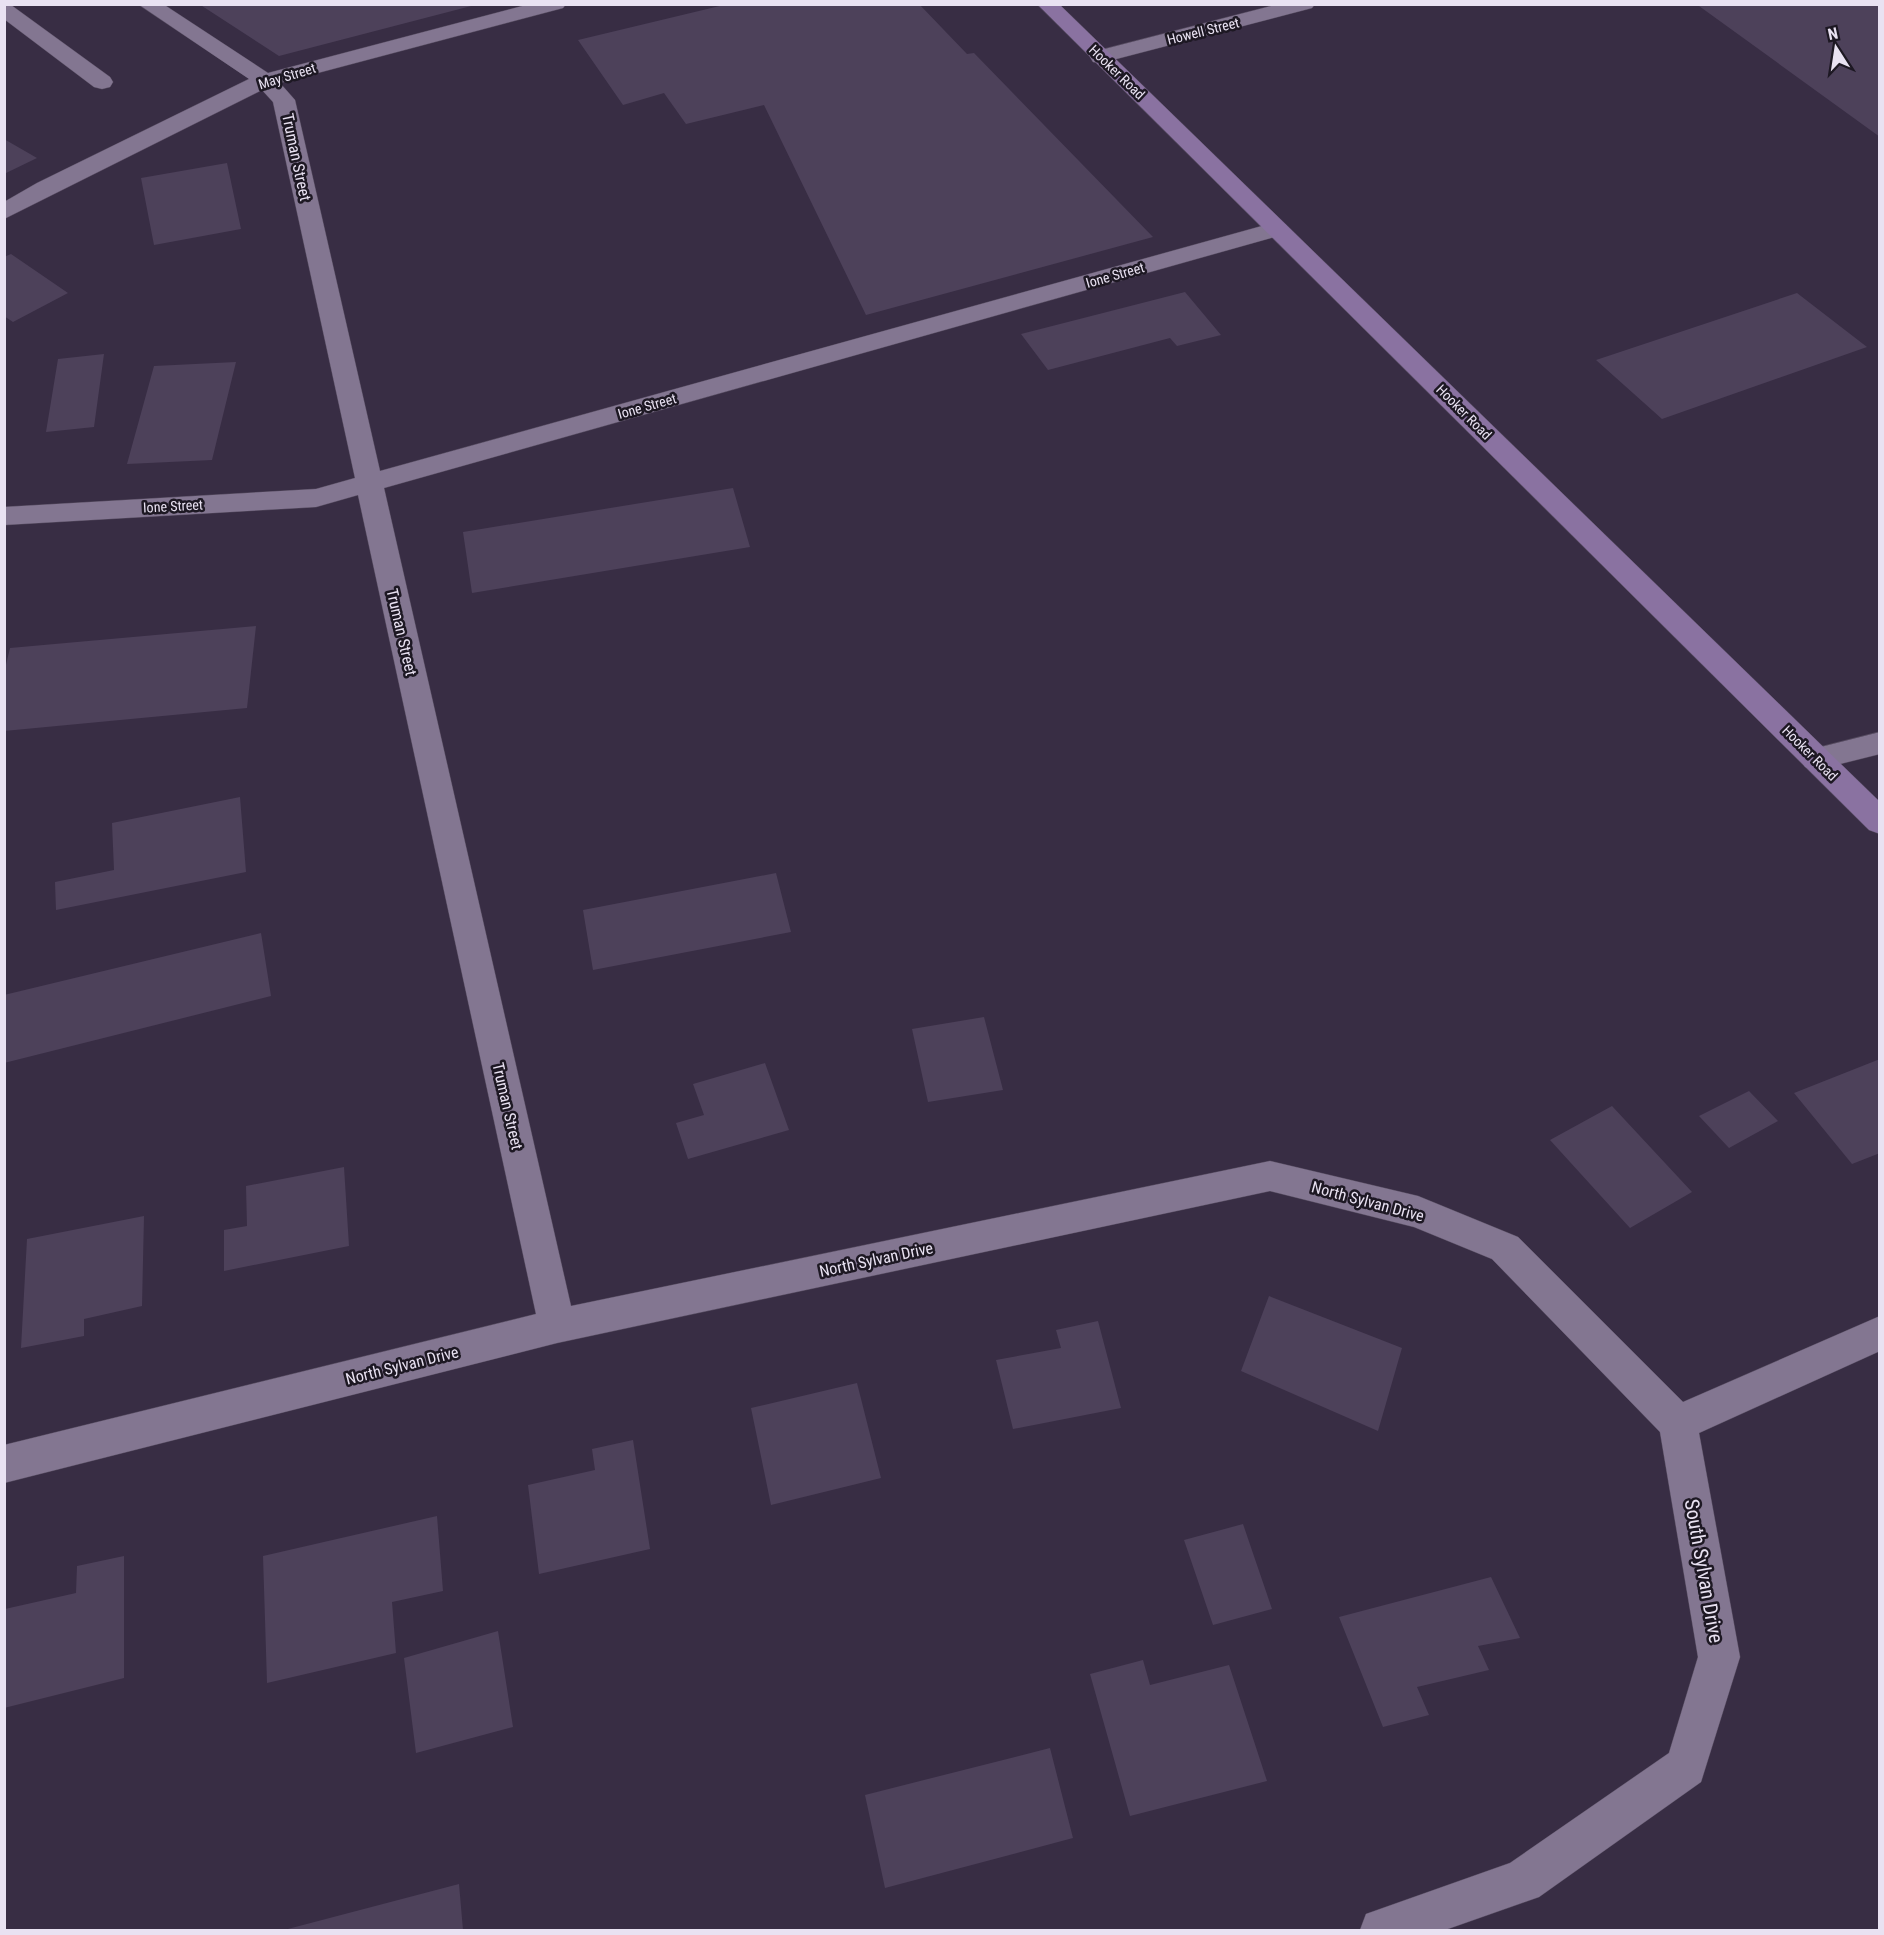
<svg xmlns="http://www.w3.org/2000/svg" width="1884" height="1935" font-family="'Roboto Condensed',sans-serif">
	<rect width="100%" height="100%" fill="#382d44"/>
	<path fill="#4d415a" d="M199,4H474L475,5L279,56Z
		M728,4H919L967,54L974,53L1153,237L866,315L764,105L686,124L664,93L623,105L578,40Z
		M1705,4H1880V137L1699,6Z
		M4,139L37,158L4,174Z
		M227,163L241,229L154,245L141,178Z
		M11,254L68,293L13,322L4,316V257Z
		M1185,292L1221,335L1177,346L1170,338L1048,370L1021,334Z
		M1797,293L1867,347L1662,419L1596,360Z
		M104,354L94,427L46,432L58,359Z
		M236,362L212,460L127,464L154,366Z
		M733,488L750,547L472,593L463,532Z
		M256,626L247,708L4,731V673L10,648Z
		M240,797L246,872L56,910L55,882L114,870L112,823Z
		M776,873L791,932L593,970L583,910Z
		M261,933L271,996L4,1063V995Z
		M984,1017L1003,1090L928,1102L912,1029Z
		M1880,1059V1153L1852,1164L1794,1093Z
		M765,1063L789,1130L688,1159L676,1123L704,1115L693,1084Z
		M1749,1091L1778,1121L1729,1148L1699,1116Z
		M1612,1106L1692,1192L1630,1228L1550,1140Z
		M344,1167L349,1246L224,1271V1230L247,1226L246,1186Z
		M144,1216L142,1306L84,1319V1336L21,1348L27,1239Z
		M1269,1296L1402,1348L1378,1431L1241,1371Z
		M1098,1321L1121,1408L1013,1429L996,1360L1061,1348L1056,1330Z
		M857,1383L881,1478L771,1505L751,1408Z
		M633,1440L650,1549L539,1574L528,1485L595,1470L592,1449Z
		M437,1516L443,1591L392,1602L396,1653L267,1683L263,1556Z
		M1243,1524L1272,1609L1213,1625L1184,1540Z
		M124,1556V1678L4,1708L5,1609L76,1593L77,1566Z
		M1491,1577L1520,1638L1478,1646L1489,1670L1417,1687L1429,1715L1383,1727L1339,1617Z
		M498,1631L513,1727L416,1753L404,1658Z
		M1143,1660L1150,1685L1229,1665L1267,1781L1130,1816L1090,1674Z
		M1050,1748L1073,1838L885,1888L865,1795Z
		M459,1884L463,1930H284Z"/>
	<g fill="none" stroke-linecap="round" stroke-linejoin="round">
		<defs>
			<path id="lane" d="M4,4L11,5L110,77L113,82L110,87L102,89L94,87L4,19Z
				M1880,732V754L1816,770L1805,767L1801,759L1805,751Z"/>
			<path id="street" d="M138,4H163L268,73L530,4H566L563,8L280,83L295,100L380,471L1269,224L1277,222L1285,224L1289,229L1285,234L384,488L571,1306L1270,1161L1418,1196L1518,1237L1683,1402L1880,1316V1351L1699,1433L1740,1657L1701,1782L1539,1897L1445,1930H1360L1366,1914L1510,1863L1669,1753L1698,1657L1660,1432L1492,1259L1414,1227L1270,1191L557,1343L4,1483V1445L536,1314L358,495L316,507L4,525V507L316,489L355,478L273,102L262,90L4,219V202L37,183L249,79Z
				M1279,4H1315L1312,8L1101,63L1093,62L1090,57L1093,52Z"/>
			<path id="secondary" d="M1037,4H1059L1880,802V834L1869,830Z"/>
		</defs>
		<use href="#lane" stroke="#544a5e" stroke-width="1"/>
		<use href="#street" stroke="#544a5e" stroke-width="1"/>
		<use href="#secondary" stroke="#544a5e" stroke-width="1"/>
		<use href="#lane" fill="#837691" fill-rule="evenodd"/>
		<use href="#street" fill="#837691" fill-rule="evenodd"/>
		<use href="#secondary" fill="#8a72a1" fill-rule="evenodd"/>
	</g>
	<g text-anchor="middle" stroke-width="5" stroke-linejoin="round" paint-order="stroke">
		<g font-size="14" fill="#e9e2f2" stroke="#1d1823">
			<text transform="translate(1203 31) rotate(-14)" y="5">Howell Street</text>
			<text transform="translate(1117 72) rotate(44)" y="5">Hooker Road</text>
			<text transform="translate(287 76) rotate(-17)" y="5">May Street</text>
			<text transform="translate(1115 275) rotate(-16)" y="5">Ione Street</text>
			<text transform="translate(647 406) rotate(-16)" y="5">Ione Street</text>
			<text transform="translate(1464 412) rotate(45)" y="5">Hooker Road</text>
			<text transform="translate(173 506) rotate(-3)" y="5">Ione Street</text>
			<text transform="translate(1810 753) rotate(45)" y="5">Hooker Road</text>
		</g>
		<g font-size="16" fill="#e9e2f2" stroke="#1d1823">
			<text transform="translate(297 157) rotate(78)" y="6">Truman Street</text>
			<text transform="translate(402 632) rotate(77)" y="6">Truman Street</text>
			<text transform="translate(508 1106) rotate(77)" y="6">Truman Street</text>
			<text transform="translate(1368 1201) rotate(15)" y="6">North Sylvan Drive</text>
			<text transform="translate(876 1259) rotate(-12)" y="6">North Sylvan Drive</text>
			<text transform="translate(402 1365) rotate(-14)" y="6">North Sylvan Drive</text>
		</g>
		<g font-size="20" fill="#e9e2f2" stroke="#1d1823">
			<text transform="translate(1704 1571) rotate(80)" y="7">South Sylvan Drive</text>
		</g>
	</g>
	<rect width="1884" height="1935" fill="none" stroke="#e9e2f2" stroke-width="12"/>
	<g transform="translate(1836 48) rotate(348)" stroke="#1d1823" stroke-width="4.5" paint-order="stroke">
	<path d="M0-4.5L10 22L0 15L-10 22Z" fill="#e9e2f2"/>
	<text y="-9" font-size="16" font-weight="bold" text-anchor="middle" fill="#e9e2f2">N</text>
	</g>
</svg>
